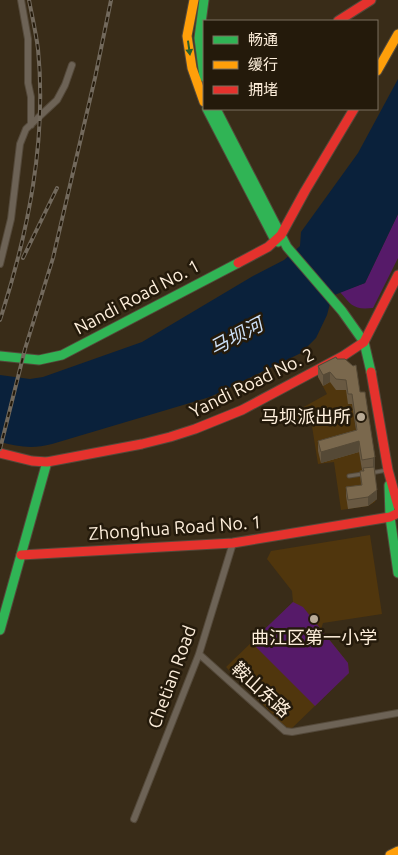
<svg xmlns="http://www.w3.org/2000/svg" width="398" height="855" font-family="Ubuntu,'Noto Sans SC',sans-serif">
	<rect width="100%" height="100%" fill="#392c18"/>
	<path fill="#50360d" d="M336,367L352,404L362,470L373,468L377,494L375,502L368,506L341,510L334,462L318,464L311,420L299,424L293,413L327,394L318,377Z
		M370,535L382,614L323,623L321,629L348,663L349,673L289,731L226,667L293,602L292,591L267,559L271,551Z"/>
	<path fill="#561a69" d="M398,214V258L373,308C354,310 352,306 340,292L365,283Z
		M293,602L303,607L348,663L349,673L315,706L251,642Z"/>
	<path fill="#0a213b" d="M398,79V214L365,283L332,296L327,315L316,338L301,353L210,397L52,444C33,449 19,447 0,442V375L30,379L43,377L142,342L253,276L284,260L300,246L301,232L358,153Z"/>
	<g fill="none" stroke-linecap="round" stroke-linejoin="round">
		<defs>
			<path id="lane" d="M371,473L387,470
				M349,476L362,474"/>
			<path id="street" d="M21,0L28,39V83L31,97V125
				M0,264L11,219L20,144L26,129L57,100L65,85L72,65
				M199,654L285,731L292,732L398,713
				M134,819L199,654L233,543"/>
			<path id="fast" d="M204,0L199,38L204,77
				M207,109L275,240L278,242
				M216,109L287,247L342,311L364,342L371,372
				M0,356L39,360L62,355L238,263
				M389,485L390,517L398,573
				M0,630L47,462"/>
			<path id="slow" d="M194,0L187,36L192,68L204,102
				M377,71L398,34
				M390,855L398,851"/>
			<path id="jam" d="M338,21L371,0
				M238,263L268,247L281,235L305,191L354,109
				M371,372L388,470L398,506
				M0,453L32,461L47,462L142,444L170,437L195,429L242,410L343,356L364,342L398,275
				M21,555L233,543L390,517L398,513"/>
		</defs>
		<use href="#lane" stroke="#54493a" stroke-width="5"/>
		<use href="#street" stroke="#54493a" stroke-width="8"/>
		<use href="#fast" stroke="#54493a" stroke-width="11"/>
		<use href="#slow" stroke="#54493a" stroke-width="11"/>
		<use href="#jam" stroke="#54493a" stroke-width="11"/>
		<use href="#lane" stroke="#6d6356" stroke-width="3"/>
		<use href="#street" stroke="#6d6356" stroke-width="6"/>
		<use href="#fast" stroke="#30b455" stroke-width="9"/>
		<use href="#slow" stroke="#ff9f0a" stroke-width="9"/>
		<use href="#jam" stroke="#e5322d" stroke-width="9"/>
		<defs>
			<path id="rail" d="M23,258L57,188
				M0,320C28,233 47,141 38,49C36,33 32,16 29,0
				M0,449L25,349L53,258L95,78L111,0"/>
		</defs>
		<use href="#rail" stroke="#72695c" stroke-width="4"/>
		<use href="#rail" stroke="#241a0b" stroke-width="2" stroke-dasharray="5.5" stroke-linecap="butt"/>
	</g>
	<path fill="#695942" d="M336,357L360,392L375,468L377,499L368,506L348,509L346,496V487L361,485L360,471L363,470H362L359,452L321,463L318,451V441L356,430L352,404H348L346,390H336L330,382L323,386L318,377V366Z"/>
	<path fill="#554936" d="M330,372V382L323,386V375Z
		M359,441V452L321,463V452Z
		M375,457V468L373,469V458Z
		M377,490V499L368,506V497Z"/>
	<path fill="#7a684d" stroke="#554936" d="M336,357L337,359H345L353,366L356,365L360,392H365L375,457L373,458L362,460L359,441L321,452L318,441L357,430L352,394H348L346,380L336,379L330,372L323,375L318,366Z
		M374,467L377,490L368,497L348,500L346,487L362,485L360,471H364L363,468Z"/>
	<defs><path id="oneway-solid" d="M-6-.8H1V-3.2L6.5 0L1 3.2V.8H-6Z" transform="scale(1.25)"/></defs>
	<use fill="#295f2c" href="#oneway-solid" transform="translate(189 48) rotate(82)"/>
	<g fill="#b9ab97" stroke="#241a0b" stroke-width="2">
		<circle cx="361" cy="417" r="5"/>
		<circle cx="314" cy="619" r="5"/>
	</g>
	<g text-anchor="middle" stroke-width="5" stroke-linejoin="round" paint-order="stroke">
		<g font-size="18" fill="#feefdc" stroke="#241a0b">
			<text transform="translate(137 297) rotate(-28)" y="6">Nandi Road No. 1</text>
			<text transform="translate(252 383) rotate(-26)" y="6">Yandi Road No. 2</text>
			<text transform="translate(175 528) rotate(-4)" y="6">Zhonghua Road No. 1</text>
			<text transform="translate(172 677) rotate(-70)" y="6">Chetian Road</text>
			<text transform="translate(261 690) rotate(42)" y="6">鞍山东路</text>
		</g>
		<g font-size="18" fill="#feefdc" stroke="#241a0b" text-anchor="end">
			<text x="351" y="423">马坝派出所</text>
			<text x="314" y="644" text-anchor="middle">曲江区第一小学</text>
		</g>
		<g font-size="19" font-style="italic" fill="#cce0f8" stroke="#241a0b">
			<text transform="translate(236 336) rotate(-28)" y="7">马坝河</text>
		</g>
	</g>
	<rect x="203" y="20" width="175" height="90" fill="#241a0b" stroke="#7b6f5f"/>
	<rect x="213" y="36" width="25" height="8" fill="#30b455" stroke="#7b6f5f"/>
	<text x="248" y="45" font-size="15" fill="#feefdc">畅通</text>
	<rect x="213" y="61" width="25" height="8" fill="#ff9f0a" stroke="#7b6f5f"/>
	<text x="248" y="70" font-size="15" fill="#feefdc">缓行</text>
	<rect x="213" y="86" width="25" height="8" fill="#e5322d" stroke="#7b6f5f"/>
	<text x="248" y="95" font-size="15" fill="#feefdc">拥堵</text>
</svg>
